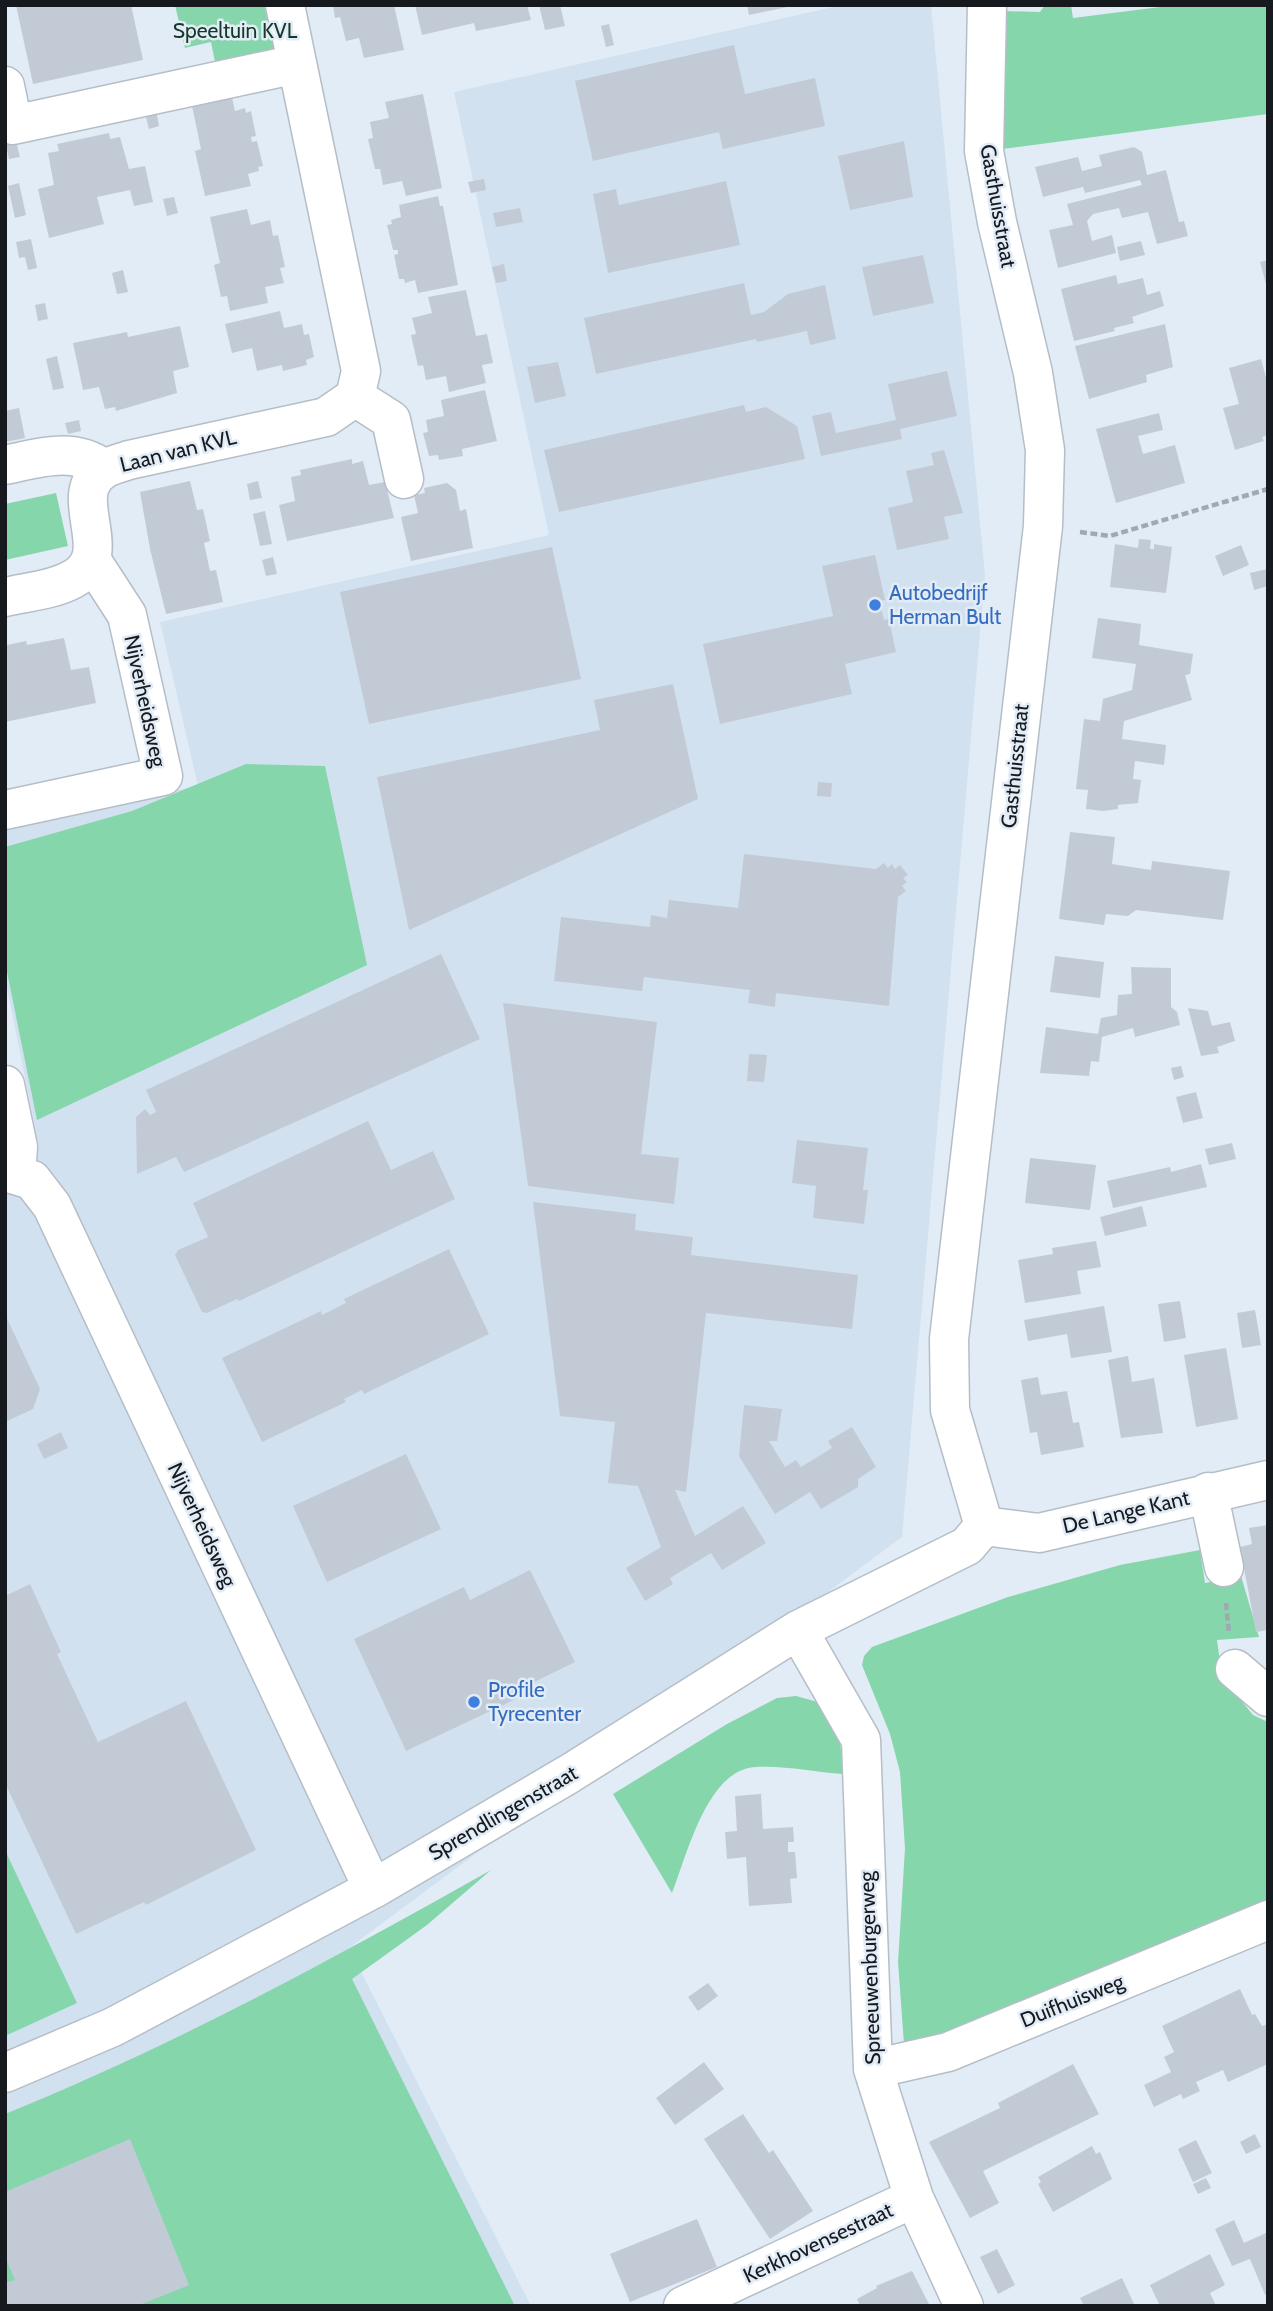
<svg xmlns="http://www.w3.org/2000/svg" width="1273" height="2311" font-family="Cabin,sans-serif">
	<rect width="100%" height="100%" fill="#e2ecf6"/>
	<path fill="#d2e1f0" d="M842,5H931L985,575L902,1537L349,1948L531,2306H5V1162L39,1147L5,978V825L198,786L160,622L549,535L454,92Z"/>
	<path fill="#86d6ac" d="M175,5H264L274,49L215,62L211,42L185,48Z
		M1045,5H1071L1073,18L1176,5H1268V114L1002,149V11L1040,12Z
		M56,493L68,546L5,560V504Z
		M246,764L325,766L367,965L37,1120L5,962V847L132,811Z
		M1200,1550L1205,1583L1241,1576L1259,1637L1217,1640L1222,1677L1253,1715L1268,1722V1907L905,2058L898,1962L905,1848L900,1772L890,1734L862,1665L864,1656L872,1647L1008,1597L1120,1565Z
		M796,1696L825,1704L840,1740L843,1774C815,1772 783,1765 755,1767C707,1770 687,1855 672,1893L613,1794L727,1724L777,1698Z
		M5,1850L77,2003L5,2036Z
		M491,1870L427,1925L352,1979L515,2306H5V2114C173,2046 333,1959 491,1870Z"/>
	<path fill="#c2cbd5" d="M16,5H131L143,60L33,84Z
		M333,5H394L404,50L364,58L359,38L346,41L340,17L335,18Z
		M415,5H527L531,20L476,31L474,23L422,35Z
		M539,5H560L565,26L545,30Z
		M747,5H792V6L749,15Z
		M609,24L614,45L606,47L601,26Z
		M734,45L745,94L815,78L825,126L723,149L719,132L593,161L575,81Z
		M231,93L235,111L245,108L246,113L251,111L256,136L251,137L252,142L257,141L263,166L258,167L259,171L248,174L251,186L205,196L195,151L201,149L191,101Z
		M423,94L442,188L406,196L402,181L383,185L380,169H375L368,139L373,138L370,122L389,118L385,102Z
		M156,110L159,126L149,129L145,113Z
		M109,133L110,139L120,137L129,169L145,166L153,202L134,206L130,190L97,197L104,224L49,238L38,189L54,185L48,153L59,151L57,144Z
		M16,141L20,157L9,159L6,144Z
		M904,141L913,197L850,210L838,156Z
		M1134,147L1142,152L1147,175L1166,170L1179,222L1184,221L1188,236L1157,244L1148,212L1122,218L1119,208L1093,214L1087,221L1092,241L1112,235L1116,253L1058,268L1049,230L1073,225L1067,204L1142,185L1140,180L1085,193L1083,187L1043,197L1035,167L1078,157L1082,171L1102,166L1099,155Z
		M484,179L486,190L471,193L468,182Z
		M726,181L740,245L608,273L593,194L616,189L619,205Z
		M19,183L26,215L15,218L8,186Z
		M438,196L440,206H443L458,285L418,293L415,280L405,283L404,279H399L394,255L398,254V250H393L387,225L392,224L391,220L401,217L399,205Z
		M174,197L178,213L167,216L163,199Z
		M520,208L523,222L496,227L493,213Z
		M247,209L251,225L270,220L273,236L278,235L285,267L280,268L284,283L265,287L268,303L230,311L227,296L221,297L214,265L220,263L210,217Z
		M31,239L37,268L28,270L25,257L19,258L16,242Z
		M1141,241L1145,255L1120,261L1117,247Z
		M923,255L934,303L873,316L862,267Z
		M1268,260V288H1267L1260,262Z
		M504,264L507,281L496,283L492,267Z
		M123,270L128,292L117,294L112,273Z
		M1116,275L1118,284L1143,278L1147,295L1160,291L1164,306L1132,317L1134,323L1114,328L1115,331L1074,341L1061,289Z
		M744,283L751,315L764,312L788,294L825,285L836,339L810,345L807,331L757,342L756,339L596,374L584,318Z
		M466,290L476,336L487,334L493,363L482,365L486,383L449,392L446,376L426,380L423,365L418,366L411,335L416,334L412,318L432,313L428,297Z
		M45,303L48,319L38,321L35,305Z
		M280,311L284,328L302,324L304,335L309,334L314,357L306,360L307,365L283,371L282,365L257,371L252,348L232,353L225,324Z
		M1165,324L1173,367L1146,375L1147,382L1089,399L1075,346Z
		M180,326L189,367L173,371L177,393L116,411L115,407L105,409L99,387L83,390L73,343L127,332L128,337Z
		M57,356L64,388L53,390L46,359Z
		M1261,359L1268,385V435L1262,437L1264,441L1235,450L1223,408L1239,404L1229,368Z
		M558,362L566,396L535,403L527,367Z
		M947,371L957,416L900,429L902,439L821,456L812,416L831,412L836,433L896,420L888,384Z
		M485,390L497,441L462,449L463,456L439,460L438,455L429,456L423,433L428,432L426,420L444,416L441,400Z
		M744,405L746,412L766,407L797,426L805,459L559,512L544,450Z
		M19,408L25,438L5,442V411Z
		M1159,413L1163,430L1138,436L1143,454L1175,445L1185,483L1116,503L1096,429Z
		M79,420L81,431L68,434L65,423Z
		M944,450L963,513L944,517L949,539L897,550L888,508L913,502L906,471L934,465L931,453Z
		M352,459V464L363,461L369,485L385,482L394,518L287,541L279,505L295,501L291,477L301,475L300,470Z
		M190,481L197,510L203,509L210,541L204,543L210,571L216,570L223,602L166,614L150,549L140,492Z
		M258,481L262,498L250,500L247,484Z
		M447,483L456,490L460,511L466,509L473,548L411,561L401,517L418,513L414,495L425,493L424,488Z
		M265,511L272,544L260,546L253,514Z
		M1139,539L1151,540L1150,549H1154V544L1172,547L1166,593L1110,587L1115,544L1138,548Z
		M1241,545L1249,565L1223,576L1215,556Z
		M552,547L581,679L369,724L340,592Z
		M875,555L885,600L879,601L884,620L889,619L896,652L845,664L852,694L720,724L703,644L833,616L822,566Z
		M273,557L277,574L266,576L262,560Z
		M1267,569L1268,586L1254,590L1250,573Z
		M1098,618L1141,624L1139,645L1193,654L1190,674L1185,675L1192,700L1124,721L1122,739L1166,745L1164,765L1135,761L1133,779L1141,780L1138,803L1118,805V809L1103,811L1086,809L1088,790L1076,789L1084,719L1100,721L1103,699L1132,690L1136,664L1092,658Z
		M64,638L71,670L89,667L96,703L5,722L7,645L26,641L27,645Z
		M673,684L698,799L409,930L377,777L600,730L594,700Z
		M818,782L832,783L831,797L817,796Z
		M1070,832L1115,837L1112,864L1151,870L1152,861L1230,871L1223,920L1136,910L1128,916L1106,914L1104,925L1059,919Z
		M744,854L876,869L884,863L888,868L892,864L895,869L900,865L908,875L903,878L907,882L902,886L906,891L898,897L889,1006L776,993L775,1007L748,1003L750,990L644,977L642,991L554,981L561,917L650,927L651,915L667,918L669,900L738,908Z
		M441,954L480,1039L184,1172L176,1157L137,1174L136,1117L145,1109L150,1115L156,1112L146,1090Z
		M1055,956L1104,962L1100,998L1050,992Z
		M1131,967L1171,968V1007L1177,1012L1180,1025L1135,1037L1133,1028L1102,1037L1099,1062L1091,1061L1089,1076L1040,1073L1046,1027L1098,1034L1101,1018L1117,1015L1118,995L1132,994Z
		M503,1003L657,1022L641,1154L679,1158L674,1204L528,1186Z
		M1188,1008L1208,1011L1212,1026L1230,1022L1235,1041L1217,1047L1219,1053L1201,1056Z
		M749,1054L767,1055L764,1082L747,1081Z
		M1181,1066L1184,1077L1174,1080L1171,1068Z
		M1196,1092L1203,1118L1183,1123L1176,1097Z
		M368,1121L391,1170L433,1151L455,1199L239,1301L237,1299L207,1313L202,1312L175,1255L178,1250L208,1237L193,1203Z
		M797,1140L868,1148L863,1190H868L864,1224L813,1218L816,1186L792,1183Z
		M1232,1143L1236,1159L1209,1165L1205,1149Z
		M1030,1158L1096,1165L1090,1210L1025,1203Z
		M1201,1164L1207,1187L1113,1208L1107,1181L1170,1167L1171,1172Z
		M533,1202L636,1214L635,1230L693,1237L691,1255L858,1275L852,1329L706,1313L686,1492L675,1490L695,1536L743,1506L766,1543L722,1570L711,1553L670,1578L673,1584L645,1601L626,1568L661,1547L638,1486L608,1483L615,1422L560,1416Z
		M1142,1206L1147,1226L1105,1236L1100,1217Z
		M1096,1241L1101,1267L1077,1271L1081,1294L1025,1303L1018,1260L1053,1254L1052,1248Z
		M449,1249L489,1334L364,1394L362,1390L344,1399L346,1402L262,1442L222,1358L321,1311L322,1315L346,1303L344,1299Z
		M1180,1301L1186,1338L1164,1342L1158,1304Z
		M1104,1306L1112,1352L1071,1358L1067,1334L1028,1341L1024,1320Z
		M1255,1310L1261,1345L1242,1348L1237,1313Z
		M5,1314L40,1389L33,1409L5,1422Z
		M1226,1348L1238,1419L1196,1427L1184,1355Z
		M1128,1356L1132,1382L1154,1378L1163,1433L1121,1438L1108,1360Z
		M1038,1377L1041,1395L1067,1391L1073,1423L1079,1422L1084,1447L1041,1455L1037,1432L1030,1433L1021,1380Z
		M744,1405L782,1409L777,1441H769L785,1467L796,1460L801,1467L832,1448L828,1441L852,1427L876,1467L858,1479V1487L821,1509L810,1492L775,1514L739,1456Z
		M61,1432L68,1448L44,1459L37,1444Z
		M406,1454L441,1529L327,1582L293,1506Z
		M1268,1525V1630L1256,1632L1240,1547L1252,1544L1249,1528Z
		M530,1570L575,1662L514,1692L518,1698L406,1751L354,1639L464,1587L470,1600Z
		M30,1584L61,1652L57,1654L98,1742L186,1701L256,1850L146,1905L144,1902L76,1934L5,1783V1596Z
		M761,1794L763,1829L793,1827L794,1842H788V1852H795L797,1878L790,1879L792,1903L749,1906L746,1857L727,1859L725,1832L737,1831L735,1796Z
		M708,1983L718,1996L698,2011L688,1997Z
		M1240,1989L1252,2015L1255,2014L1262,2026L1268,2024V2064L1228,2082L1223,2070L1196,2082L1200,2091L1183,2099L1181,2094L1154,2107L1144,2085L1171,2072L1164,2057L1174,2052L1162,2026Z
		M704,2062L724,2089L675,2125L656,2098Z
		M1073,2064L1099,2114L983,2171L999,2203L970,2218L929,2142L1000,2108L998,2103Z
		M743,2114L769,2153L773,2150L813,2211L770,2239L704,2139Z
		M1255,2134L1261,2147L1246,2154L1240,2142Z
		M130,2139L189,2285L137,2306H5V2283L15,2280L5,2257V2192Z
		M1196,2140L1212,2173L1193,2182L1178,2149Z
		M1092,2146L1096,2154L1100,2152L1112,2179L1053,2212L1038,2184L1041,2182L1038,2177Z
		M1206,2178L1211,2188L1198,2194L1193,2184Z
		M697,2219L717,2267L630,2302L610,2254Z
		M1234,2220L1244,2243L1268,2232V2293L1265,2295L1250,2259L1232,2266L1215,2229Z
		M997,2249L1015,2285L998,2294L980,2257Z
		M1210,2254L1225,2285L1210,2293L1216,2306H1160L1150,2285Z
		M912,2271L930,2306H860L857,2299L877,2288L876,2286Z
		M1122,2278L1135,2306H1084L1080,2298Z"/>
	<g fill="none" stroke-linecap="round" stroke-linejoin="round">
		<defs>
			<path id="street" d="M5,86L13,125L297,64
				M355,397L391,420L404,479
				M5,465C39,458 74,446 104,469
				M5,597C27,592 53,590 73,579C120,554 63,496 103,470C110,465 121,463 129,460L326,417L355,397L361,371L285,5
				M5,810L163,776L127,615L92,561
				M5,1085L18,1147L16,1173
				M5,1172L32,1180L52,1206L373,1889
				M1208,1492L1224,1567
				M984,1526L950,1410L949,1339L1043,526L1045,450L1033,373L997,222L984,151L987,5
				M984,1526L1039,1533L1268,1480
				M798,1630L861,1740L873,2069L914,2198L964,2306
				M1235,1669L1268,1697
				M873,2069L948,2052L1268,1920
				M5,2073L113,2027L373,1889L569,1774L798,1630L967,1546L984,1526
				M683,2306L914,2198"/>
		</defs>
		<use href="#street" stroke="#b5bec7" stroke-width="41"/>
		<path stroke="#a1a8b1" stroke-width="4.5" stroke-dasharray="7 3.5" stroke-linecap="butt" d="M1080,532L1110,536L1268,489
			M1226,1603L1229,1633"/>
		<use href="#street" stroke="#fff" stroke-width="38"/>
	</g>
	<g fill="#3f7fe0" stroke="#e2ecf6" stroke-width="2.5">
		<circle cx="875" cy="605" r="7"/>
		<circle cx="474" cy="1702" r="7"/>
	</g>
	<g text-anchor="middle" stroke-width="5" stroke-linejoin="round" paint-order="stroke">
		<g font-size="21" fill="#143928" stroke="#e2ecf6">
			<text x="235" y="38">Speeltuin KVL</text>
		</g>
		<g font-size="21" fill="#16191d" stroke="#e2ecf6">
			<text transform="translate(998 206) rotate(80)" y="7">Gasthuisstraat</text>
			<text transform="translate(178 451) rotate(-14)" y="7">Laan van KVL</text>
			<text transform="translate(145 701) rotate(78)" y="7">Nijverheidsweg</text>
			<text transform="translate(1015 766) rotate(-84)" y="7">Gasthuisstraat</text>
			<text transform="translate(1126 1512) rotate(-13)" y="7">De Lange Kant</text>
			<text transform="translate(202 1525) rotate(65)" y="7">Nijverheidsweg</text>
			<text transform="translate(503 1813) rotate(-30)" y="7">Sprendlingenstraat</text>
			<text transform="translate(870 1968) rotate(-92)" y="7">Spreeuwenburgerweg</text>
			<text transform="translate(1072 2001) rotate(-22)" y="7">Duifhuisweg</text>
			<text transform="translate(818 2243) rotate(-25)" y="7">Kerkhovensestraat</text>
		</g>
		<g font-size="21" fill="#366cbe" stroke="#e2ecf6" text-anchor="start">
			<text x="889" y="600">Autobedrijf<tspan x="889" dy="24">Herman Bult</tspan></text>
			<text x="488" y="1697">Profile<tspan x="488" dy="24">Tyrecenter</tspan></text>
		</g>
	</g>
	<rect width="1273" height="2311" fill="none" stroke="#16191d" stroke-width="14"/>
</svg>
